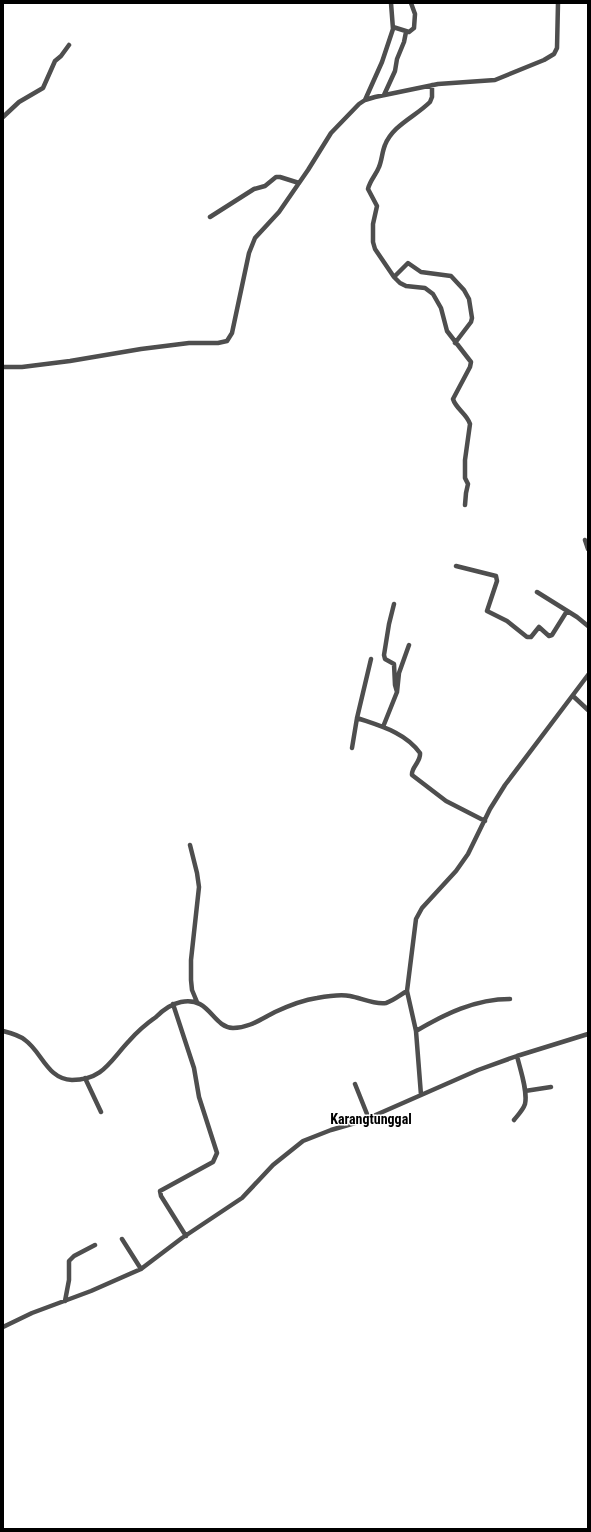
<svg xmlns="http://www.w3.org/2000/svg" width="591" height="1532" font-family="'Roboto Condensed',sans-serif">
	<rect width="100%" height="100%" fill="#fff"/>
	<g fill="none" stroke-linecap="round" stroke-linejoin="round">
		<path stroke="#4e4e4e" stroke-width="4.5" d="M393,27L409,32L414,28L415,14L411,3
			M432,85V97L430,102C415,117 393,125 385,145C382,152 382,160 379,167C376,175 370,180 368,189L377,206L373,224V242L375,249L394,277L400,283L406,286L425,288L433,294L441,308L447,331L471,362L470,367L453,399C456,409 467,414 470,424L465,460V478L468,484L466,493L465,505
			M384,95L395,71L397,59L404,42L406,32
			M365,100L382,62L393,29L391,3
			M3,117L19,102L43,88L55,61L61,56L69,45
			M210,217L254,189L265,186L276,177H280L299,183
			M394,277L408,263L421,272L451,276L464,290L469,299L472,318L471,322L455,343
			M3,367H22L70,361L141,349L189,343H218L227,341L232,333L249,253L255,238L279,212L308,170L331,133L359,104L365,100L375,97L438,84L495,80L544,60L554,54L557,48L558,3
			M585,540L588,549
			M456,566L496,576L497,581L487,611L507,621L527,637H531L539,627L549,636L552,635L567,611
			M537,592L577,617L588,626
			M394,604L389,624L384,655L385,659L394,664L395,685L397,692
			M573,696L588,710
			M357,718C380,726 405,732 420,753C421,762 411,767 412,775L446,801L485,821
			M383,727L397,692L399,673L409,645
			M352,748L357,718L371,659
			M190,845L197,873L199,887L191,960V980L192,990L197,1002
			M173,1004L194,1068L199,1097L217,1153L213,1162L160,1191L161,1196L186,1236
			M3,1031C11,1033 19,1035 25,1040C42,1052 47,1079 72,1080C103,1080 110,1061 129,1041C137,1032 146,1024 156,1017C163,1010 171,1004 181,1002C210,996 212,1027 233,1028C249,1028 261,1019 275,1012C288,1006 303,1000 317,998C328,996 340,994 350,996C361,998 375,1005 386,1003C393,1001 400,995 407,991
			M416,1031C445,1014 475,999 510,999
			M85,1078L101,1112
			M355,1084L369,1119
			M525,1091L551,1087
			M421,1095L416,1031L407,991L416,919L422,908L456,871L468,854L490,809L505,785L588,675
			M514,1120C518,1115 523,1110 525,1104C528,1091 520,1069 517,1056
			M122,1239L141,1269
			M65,1301L69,1280V1261L74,1256L95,1245
			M3,1327L32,1313L91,1291L141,1269L182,1238L242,1198L273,1165L303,1141L331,1130L362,1121L478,1070L517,1056L588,1034"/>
	</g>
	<g text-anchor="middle" stroke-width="3" stroke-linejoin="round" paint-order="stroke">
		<g font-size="14" font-weight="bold" fill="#000" stroke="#fff">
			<text x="371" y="1124">Karangtunggal</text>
		</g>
	</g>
	<rect width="591" height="1532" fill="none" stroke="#000000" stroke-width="8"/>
</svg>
